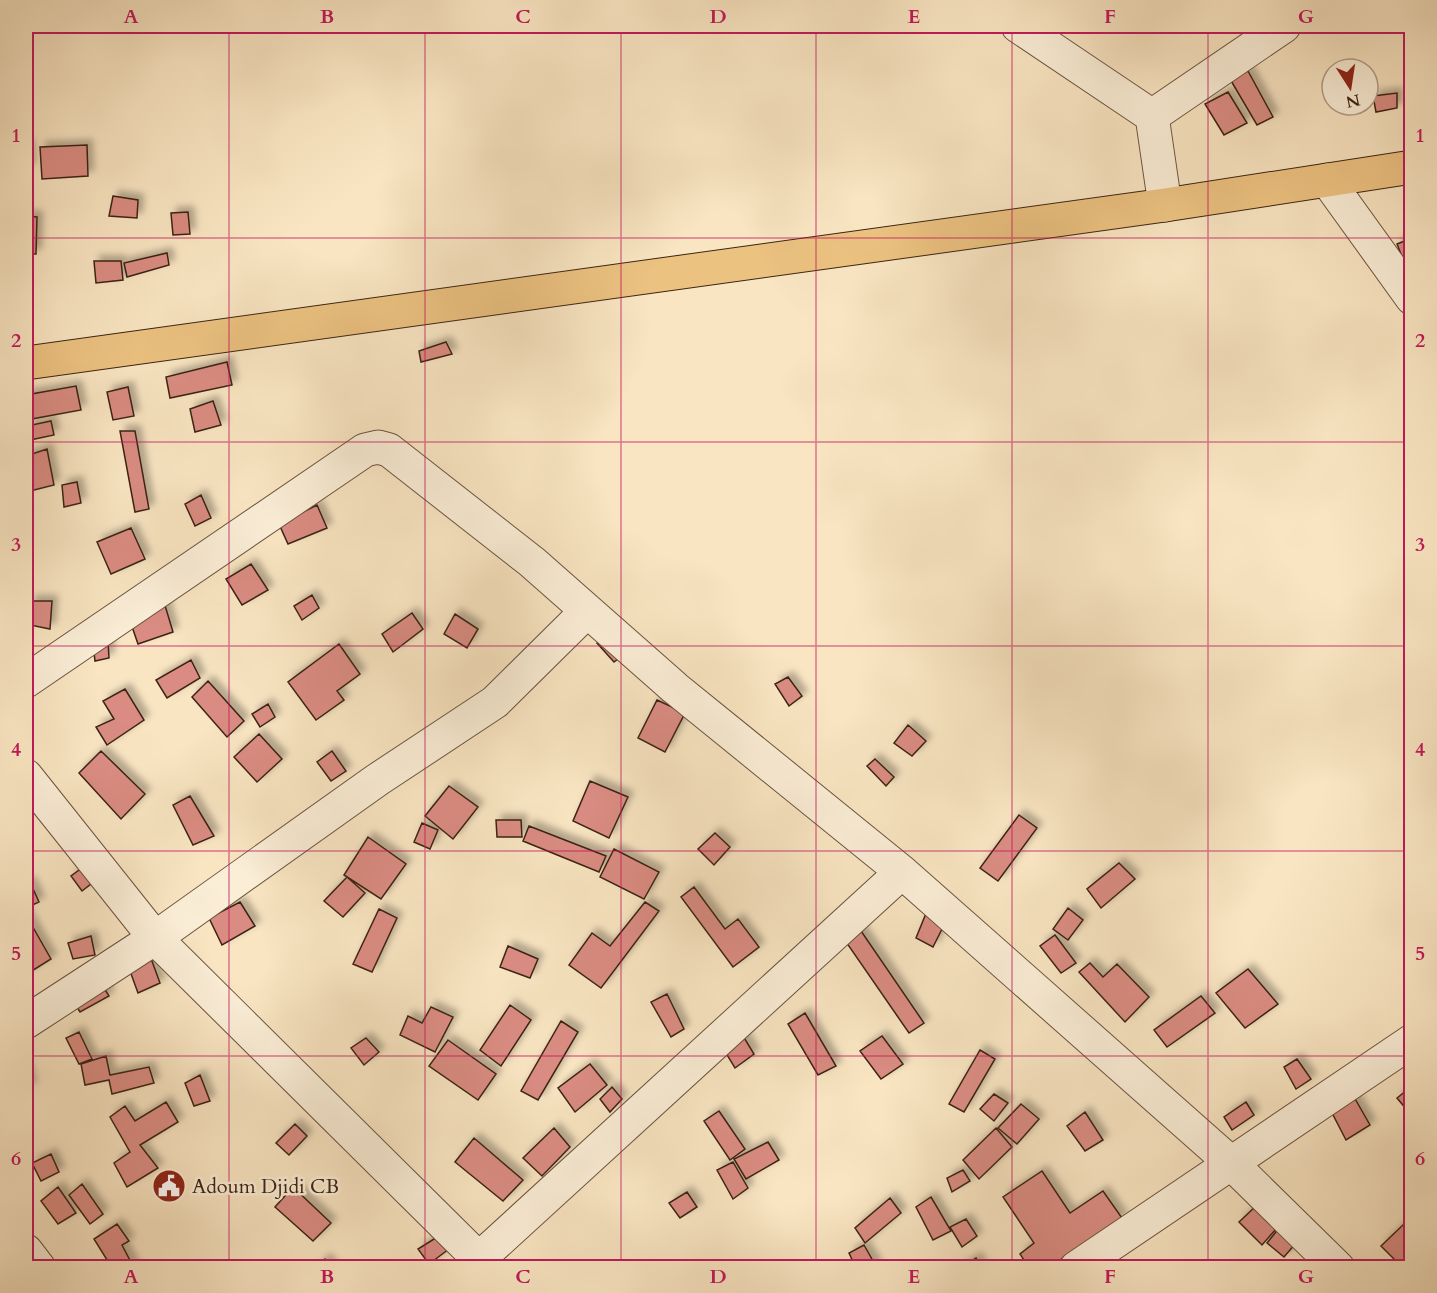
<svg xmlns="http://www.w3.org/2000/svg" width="1437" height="1293" font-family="Cardo,serif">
	<defs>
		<filter id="shadow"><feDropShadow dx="5.5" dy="-5.5" stdDeviation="3" flood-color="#0004"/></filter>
	</defs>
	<rect width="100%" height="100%" fill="#f9e5c2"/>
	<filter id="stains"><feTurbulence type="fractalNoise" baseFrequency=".00333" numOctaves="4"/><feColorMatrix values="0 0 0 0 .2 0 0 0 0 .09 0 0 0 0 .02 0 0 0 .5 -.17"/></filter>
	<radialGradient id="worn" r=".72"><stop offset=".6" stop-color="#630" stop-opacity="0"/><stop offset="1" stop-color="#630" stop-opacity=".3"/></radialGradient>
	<path fill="#da8c82" stroke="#3c2413" stroke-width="1.5" filter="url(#shadow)" d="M1248,71L1273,117L1257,125L1230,79Z
		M1228,92L1247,123L1224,135L1205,104Z
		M1397,93V108L1376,112L1373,96Z
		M26,145H29L30,169H26Z
		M87,145L88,176L42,179L40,147Z
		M113,196L138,200L137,218L109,216Z
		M188,212L190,234L173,235L171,213Z
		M26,216L37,217L36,254H26Z
		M1412,238V264L1406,267L1397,244Z
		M167,253L169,265L127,277L124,263Z
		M94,261H121L123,280L96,283Z
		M446,342L452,354L421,362L419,351Z
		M227,362L232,385L170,398L166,377Z
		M76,386L81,410L26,420V395Z
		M128,387L134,416L113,420L107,392Z
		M213,401L221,425L195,432L190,409Z
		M51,421L54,435L30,440L27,426Z
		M120,431H135L149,509L135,512Z
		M47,449L54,485L26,492V456Z
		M77,482L81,503L64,507L62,485Z
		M201,495L211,518L195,526L185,504Z
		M317,505L327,528L288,544L279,524Z
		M131,528L145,559L111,574L97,542Z
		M251,564L268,590L242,605L226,579Z
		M312,595L319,608L302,620L294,606Z
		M30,601H52L50,629L30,625Z
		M164,602L173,632L138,644L127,612Z
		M412,613L423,629L393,652L382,634Z
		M455,614L478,629L467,648L444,634Z
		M610,633L627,652L614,662L597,643Z
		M108,641L109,658L95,661L93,644Z
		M339,644L360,674L337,691L344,700L316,720L288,682Z
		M191,660L200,678L167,698L156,680Z
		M788,677L802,696L789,706L775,684Z
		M208,681L244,721L227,737L192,697Z
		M125,689L144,720L107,745L96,727L114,719L103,701Z
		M657,700L685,713L665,752L638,738Z
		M268,704L275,717L260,727L252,714Z
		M908,725L926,741L912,756L894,743Z
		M259,734L282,759L257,782L234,757Z
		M101,751L145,794L121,819L79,773Z
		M332,751L346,771L331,781L317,762Z
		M875,759L894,777L886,786L867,766Z
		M590,781L628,797L609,838L573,821Z
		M449,786L478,807L453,839L425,816Z
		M190,796L214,836L193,845L173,805Z
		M1019,815L1037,828L998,881L980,868Z
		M496,820H521L522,837H497Z
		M422,823L438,830L430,849L414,842Z
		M529,826L606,856L599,872L523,841Z
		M715,833L730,847L714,865L698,849Z
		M368,837L406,864L381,899L344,875Z
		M614,849L659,872L644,899L600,877Z
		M1119,863L1135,879L1101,908L1087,889Z
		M86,865L96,880L82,891L71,876Z
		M347,877L365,893L343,917L324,901Z
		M30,882L39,902L26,908V884Z
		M694,887L725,929L738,919L759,947L733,967L681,897Z
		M240,902L255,926L222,945L209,918Z
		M645,902L659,911L601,988L569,965L592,933L610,946Z
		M1068,908L1083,920L1068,940L1053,929Z
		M379,909L397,918L372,972L353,964Z
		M927,911L947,919L933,947L916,938Z
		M26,915L51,959L27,974L26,971Z
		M859,928L924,1023L909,1033L844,939Z
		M1055,935L1076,963L1061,973L1040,946Z
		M91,936L95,955L73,959L68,943Z
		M508,946L538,959L530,978L500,967Z
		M149,953L160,983L138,993L126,960Z
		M1090,963L1103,977L1117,964L1149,997L1125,1022L1079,972Z
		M1248,969L1278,1004L1245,1028L1216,993Z
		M101,983L109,996L80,1012L72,999Z
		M667,994L684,1029L671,1037L651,1002Z
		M1201,996L1215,1013L1167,1047L1154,1030Z
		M510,1005L531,1020L501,1066L480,1050Z
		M431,1007L453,1017L435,1052L400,1035L408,1016L422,1023Z
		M805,1013L836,1066L818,1075L788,1024Z
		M561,1021L578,1032L538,1100L521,1091Z
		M79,1032L92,1059L79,1064L66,1038Z
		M743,1036L754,1054L735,1068L724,1050Z
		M882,1036L903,1064L881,1079L860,1051Z
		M366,1038L379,1052L364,1065L351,1048Z
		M448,1040L496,1074L478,1100L429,1066Z
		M980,1050L995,1059L964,1112L949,1104Z
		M106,1056L110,1075L149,1067L154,1083L112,1094L109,1080L85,1085L81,1064Z
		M1297,1059L1311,1079L1296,1089L1284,1067Z
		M590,1064L607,1085L575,1112L558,1088Z
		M26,1068L31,1087L26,1088Z
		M200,1075L210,1101L194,1106L185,1083Z
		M1412,1086V1116L1397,1098Z
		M612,1087L622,1099L610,1112L600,1099Z
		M994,1094L1008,1103L994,1121L980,1109Z
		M1354,1097L1370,1125L1346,1140L1330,1109Z
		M166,1102L178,1122L140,1145L158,1168L127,1187L114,1163L130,1152L110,1117L125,1106L135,1121Z
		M1246,1102L1254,1115L1232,1130L1224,1117Z
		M1021,1104L1039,1119L1017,1144L998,1128Z
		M719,1111L745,1149L730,1160L704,1121Z
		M1085,1112L1103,1140L1085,1151L1067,1126Z
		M295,1124L307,1136L289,1155L276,1143Z
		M554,1128L570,1147L542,1176L523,1158Z
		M996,1128L1012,1147L979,1179L963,1160Z
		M474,1138L523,1180L503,1201L455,1162Z
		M768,1142L779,1160L746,1179L734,1159Z
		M51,1154L59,1172L41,1181L32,1163Z
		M733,1162L748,1188L733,1199L717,1170Z
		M963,1170L970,1181L952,1192L947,1178Z
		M1042,1171L1070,1213L1103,1191L1122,1218L1048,1268H1029L1020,1254L1034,1243L1003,1197Z
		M82,1184L103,1214L90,1224L69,1195Z
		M58,1187L76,1213L58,1224L41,1201Z
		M293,1187L331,1223L313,1241L275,1207Z
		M687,1192L697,1207L680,1218L669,1203Z
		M931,1197L951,1231L933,1240L916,1207Z
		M890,1198L901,1213L865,1243L855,1228Z
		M1256,1206L1276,1229L1262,1245L1239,1222Z
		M966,1219L977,1236L962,1247L950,1227Z
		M1284,1222L1302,1236L1284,1257L1267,1243Z
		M117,1224L129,1241L122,1245L134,1268H112L94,1239Z
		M1404,1224L1412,1233V1252L1400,1265L1381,1246Z
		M442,1234L453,1246L429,1264L418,1249Z
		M864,1245L877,1268H856L849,1253Z
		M976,1258L982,1268H960Z
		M325,1259L333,1268H316Z"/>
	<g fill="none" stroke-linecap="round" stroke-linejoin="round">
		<defs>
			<path id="street" d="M1018,26L1152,116
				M1327,180L1412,298
				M1165,205L1152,116L1284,26
				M26,681L365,450L378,447L389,450L532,562L675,688L902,872L1231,1163L1338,1268
				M26,776L155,938L488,1268
				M26,1022L155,938L377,780L495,702L587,611
				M26,1251L39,1268
				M469,1268L902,872
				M1076,1268L1412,1041"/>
			<path id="highway" d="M26,363L1165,205L1412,167"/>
		</defs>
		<use href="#street" stroke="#6b543f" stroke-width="35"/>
		<use href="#highway" stroke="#3c2413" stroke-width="35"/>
		<use href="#street" stroke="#fbeed7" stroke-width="33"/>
		<use href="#highway" stroke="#ecc281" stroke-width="33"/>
	</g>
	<path fill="none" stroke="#c2185b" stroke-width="1.5" stroke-opacity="0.55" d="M229,26V1268M425,26V1268M621,26V1268M816,26V1268M1012,26V1268M1208,26V1268M26,238H1412M26,442H1412M26,646H1412M26,851H1412M26,1056H1412"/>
	<defs>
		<symbol id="civic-disc" viewBox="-11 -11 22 22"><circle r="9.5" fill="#8f2418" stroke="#fbeed7"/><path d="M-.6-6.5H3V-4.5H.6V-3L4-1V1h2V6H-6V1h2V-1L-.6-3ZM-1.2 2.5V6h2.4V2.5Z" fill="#fff"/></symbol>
	</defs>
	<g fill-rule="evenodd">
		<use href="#civic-disc" x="150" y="1167" width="38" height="38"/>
	</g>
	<g text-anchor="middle" stroke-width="5" stroke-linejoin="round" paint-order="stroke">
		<g font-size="20" fill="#3c2413" stroke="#fbeed7" text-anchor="start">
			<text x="192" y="1193">Adoum Djidi CB</text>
		</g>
	</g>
	<rect width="1437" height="1293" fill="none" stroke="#f9e5c2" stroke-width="66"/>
	<g transform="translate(1350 87) rotate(168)"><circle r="28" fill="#fbeed7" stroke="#af9d89" stroke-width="1.5"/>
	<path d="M0-4.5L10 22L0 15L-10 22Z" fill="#8f2418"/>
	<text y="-9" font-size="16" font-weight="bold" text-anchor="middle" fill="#3c2413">N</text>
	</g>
	<rect x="33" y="33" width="1371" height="1227" fill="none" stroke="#c2185b" stroke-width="2"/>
	<g font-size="20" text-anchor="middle" font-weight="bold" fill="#c2185b">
		<text x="131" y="23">A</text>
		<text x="327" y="23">B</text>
		<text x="523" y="23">C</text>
		<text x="718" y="23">D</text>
		<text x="914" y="23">E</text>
		<text x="1110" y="23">F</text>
		<text x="1306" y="23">G</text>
		<text x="16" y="142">1</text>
		<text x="1420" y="142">1</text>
		<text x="16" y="347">2</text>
		<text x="1420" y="347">2</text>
		<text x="16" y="551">3</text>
		<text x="1420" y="551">3</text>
		<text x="16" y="756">4</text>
		<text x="1420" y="756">4</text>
		<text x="16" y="960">5</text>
		<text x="1420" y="960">5</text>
		<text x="16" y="1165">6</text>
		<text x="1420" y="1165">6</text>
		<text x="131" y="1283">A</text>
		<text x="327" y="1283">B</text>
		<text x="523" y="1283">C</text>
		<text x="718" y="1283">D</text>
		<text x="914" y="1283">E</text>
		<text x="1110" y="1283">F</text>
		<text x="1306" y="1283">G</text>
	</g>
	<rect width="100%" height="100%" filter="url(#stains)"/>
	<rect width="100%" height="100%" fill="url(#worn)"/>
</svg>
